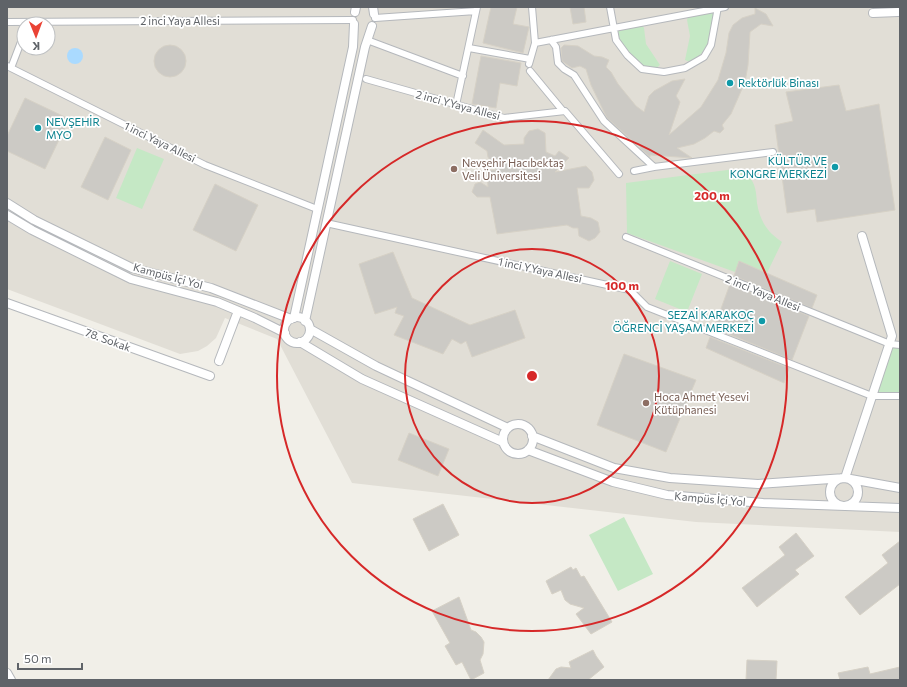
<svg xmlns="http://www.w3.org/2000/svg" width="907" height="687" font-family="Commissioner,sans-serif">
	<rect width="100%" height="100%" fill="#f1efe8"/>
	<path fill="#e1ded6" fill-rule="evenodd" d="M7,7H900V532L696,522L352,483L277,339L225,318L216,338L207,346L198,351L180,354L7,289ZM24,24H48V48H24Z"/>
	<path fill="#c5e8c5" d="M712,11C714,15 713,17 712,21C711,38 707,54 690,62L685,60L690,36L687,20L688,17Z
		M642,25L644,28L646,44L660,65L655,69C649,68 644,68 639,64C632,59 616,38 617,29Z
		M137,148L164,159L142,209L116,198Z
		M735,169C739,172 745,173 749,177C756,184 756,193 757,203C760,221 767,232 782,242L767,273L739,262L735,272L627,233L626,183Z
		M670,261L702,274L687,312L655,299Z
		M890,344L900,345V396H872Z
		M624,517L653,574L618,591L589,535Z"/>
	<path fill="#aadaff" d="M67 56a8 8 0 1 1 16 0a8 8 0 1 1-16 0Z"/>
	<path fill="#cccac5" stroke="#d6d1c6" d="M491,7H517L513,24L529,27L523,53L483,43Z
		M570,7H584L586,22L573,24Z
		M755,8L766,14L773,26L761,24L750,32L748,65L745,82L731,114L722,125L724,129L720,133L714,131L705,138L694,144L677,148L692,158L650,155V157L640,148V146L636,144L607,118L591,85L586,69L580,66L572,68L562,61L561,48L564,45L578,46L594,56L602,57L609,60L606,67L611,72L618,84L636,106L644,112L649,96L654,91L672,81L685,79L676,96L680,102L669,135L701,107L718,80L726,53L729,33L733,25L742,18L755,14Z
		M154 61a16 16 0 1 1 32 0a16 16 0 1 1-32 0Z
		M481,56L521,63L517,86L500,83L496,108L472,104Z
		M839,85L846,111L879,104L895,210L817,222L815,209L787,213L775,125L793,121L786,92Z
		M25,98L69,119L45,169L7,151V136Z
		M538,129L545,133L546,152L555,156L559,151L569,158L555,172L586,166L592,172L594,180L589,188H577L581,216L591,218L598,222L600,232L595,238L589,241L579,236L578,228H573L567,225L497,234L490,197H477L472,192L475,184L480,182L488,187L487,170H496L488,157L487,151L475,143L483,130L504,145L524,144V138L529,131Z
		M105,137L131,150L108,200L81,187Z
		M215,184L258,205L236,251L193,230Z
		M393,252L412,298L470,325L515,310L525,338L472,357L466,341L461,344L452,339L443,354L394,335L404,316L395,313L397,307L375,314L359,264Z
		M739,261L817,295L812,308L734,276Z
		M730,284L809,316L792,360L714,328Z
		M710,337L789,368L784,383L706,348Z
		M624,354L696,380L666,452L597,425Z
		M409,433L449,449L438,476L398,460Z
		M443,504L459,535L429,551L413,519Z
		M796,533L814,556L795,570L799,574L757,607L742,588L785,555L779,547Z
		M900,541V584L860,615L845,597L888,563L882,555Z
		M571,567L573,570L576,568L581,577L584,576L612,622L591,634L576,614L584,608L570,604L565,600L561,590L552,594L546,581Z
		M459,597L471,630L476,632L481,637L484,642L483,654L480,660L484,673L471,680L462,662L456,665L445,646L450,643L432,611Z
		M593,650L596,656L604,667L588,680H548L556,669L561,667L571,668L569,662Z
		M747,660L777,661L776,680H746Z
		M868,667L870,674L900,667V680H840L838,673Z"/>
	<g fill="none" stroke-linecap="round" stroke-linejoin="round">
		<defs>
			<path id="pedestrian" d="M532,7L535,43L725,7
				M610,7L616,40L627,55L642,69L664,72L685,68L704,57L711,45L718,7
				M375,18L476,11
				M7,22L353,20
				M367,40L463,76
				M551,40L556,47L558,63L564,69L574,75L604,121L654,167L773,152
				M469,48L530,59
				M529,64L535,43
				M7,66L205,165L317,209
				M11,68L24,34
				M530,71L563,111
				M366,79L504,118L565,111L619,174
				M456,105L477,7
				M634,171L654,167
				M326,223L630,290L647,307L872,396H900
				M626,237L890,344L900,345"/>
			<path id="minor" d="M373,7L374,14
				M355,12L356,7
				M873,13L898,12
				M7,203L34,220L132,268L211,288L291,319
				M7,215L32,230L131,279L217,302L255,318L285,333
				M7,303L210,376
				M284 330a13 13 0 1 1 26 0a13 13 0 1 1-26 0Z
				M294,318L353,47L354,24
				M305,321L365,47L372,26
				M310,329L376,366L508,428
				M300,342L362,379L503,442
				M219,361L238,311
				M503 439a15 15 0 1 1 30 0a15 15 0 1 1-30 0Z
				M532,436L614,468L670,478L758,484L845,478L900,488
				M528,450L613,482L667,495L763,503L900,508
				M845,478L892,336L862,236
				M830 492a14 14 0 1 1 28 0a14 14 0 1 1-28 0Z
				M7,673L11,680"/>
		</defs>
		<use href="#pedestrian" stroke="#b5b8bc" stroke-width="8"/>
		<use href="#minor" stroke="#b5b8bc" stroke-width="10"/>
		<use href="#pedestrian" stroke="#fff" stroke-width="6"/>
		<use href="#minor" stroke="#fff" stroke-width="8"/>
	</g>
	<g fill="none" stroke="#d62828" stroke-width="2">
		<circle cx="532" cy="376" r="127"/>
		<circle cx="532" cy="376" r="255"/>
	</g>
	<g fill="#0f9aa8" stroke="#fff" stroke-width="1.5">
		<circle cx="730" cy="83" r="4"/>
		<circle cx="38" cy="128" r="4"/>
		<circle cx="835" cy="167" r="4"/>
		<circle cx="762" cy="321" r="4"/>
	</g>
	<g fill="#8d6e63" stroke="#fff" stroke-width="1.5">
		<circle cx="454" cy="169" r="4"/>
		<circle cx="646" cy="403" r="4"/>
	</g>
	<g text-anchor="middle" stroke-width="3.5" stroke-linejoin="round" paint-order="stroke">
		<g font-size="11" fill="#5f6368" stroke="#fff">
			<text x="180" y="25">2 inci Yaya Allesi</text>
			<text transform="translate(458 105) rotate(15)" y="4">2 inci YYaya Allesi</text>
			<text transform="translate(160 142) rotate(26)" y="4">1 inci Yaya Allesi</text>
			<text transform="translate(540 270) rotate(12)" y="4">1 inci YYaya Allesi</text>
			<text transform="translate(168 276) rotate(15)" y="4">Kampüs İçi Yol</text>
			<text transform="translate(763 293) rotate(22)" y="4">2 inci Yaya Allesi</text>
			<text transform="translate(108 340) rotate(20)" y="4">78. Sokak</text>
			<text transform="translate(710 499) rotate(5)" y="4">Kampüs İçi Yol</text>
		</g>
		<g font-size="11" fill="#0d838f" stroke="#fff" text-anchor="start">
			<text x="738" y="87">Rektörlük Binası</text>
			<text x="46" y="126">NEVŞEHİR<tspan x="46" dy="13">MYO</tspan></text>
			<text x="827" y="165" text-anchor="end">KÜLTÜR VE<tspan x="827" dy="13">KONGRE MERKEZİ</tspan></text>
			<text x="754" y="319" text-anchor="end">SEZAİ KARAKOÇ<tspan x="754" dy="13">ÖĞRENCİ YAŞAM MERKEZİ</tspan></text>
		</g>
		<g font-size="11" fill="#785e54" stroke="#fff" text-anchor="start">
			<text x="462" y="167">Nevşehir Hacıbektaş<tspan x="462" dy="13">Veli Üniversitesi</tspan></text>
			<text x="654" y="401">Hoca Ahmet Yesevi<tspan x="654" dy="13">Kütüphanesi</tspan></text>
		</g>
	</g>
	<circle cx="532" cy="376" r="6" fill="#d62828" stroke="#fff" stroke-width="2"/>
	<g font-size="12" text-anchor="middle" font-weight="bold" fill="#d62828" stroke="#fff" stroke-width="3.5" stroke-linejoin="round" paint-order="stroke">
		<text x="712" y="200">200 m</text>
		<text x="622" y="290">100 m</text>
	</g>
	<rect width="907" height="687" fill="none" stroke="#5f6368" stroke-width="16"/>
	<g transform="translate(36 36) rotate(179)"><circle r="19" fill="#ffffff" stroke="#bfc1c3"/>
	<path d="M0-3L7 15L0 10L-7 15Z" fill="#ea4335"/>
	<text y="-6" font-size="11" font-weight="bold" text-anchor="middle" fill="#5f6368">K</text>
	</g>
	<path d="M18 663v6h64v-6" fill="none" stroke="#5f6368" stroke-width="2"/>
	<text x="24" y="663" font-size="12" fill="#5f6368" stroke="#ffffff" stroke-width="3" paint-order="stroke">50 m</text>
</svg>
